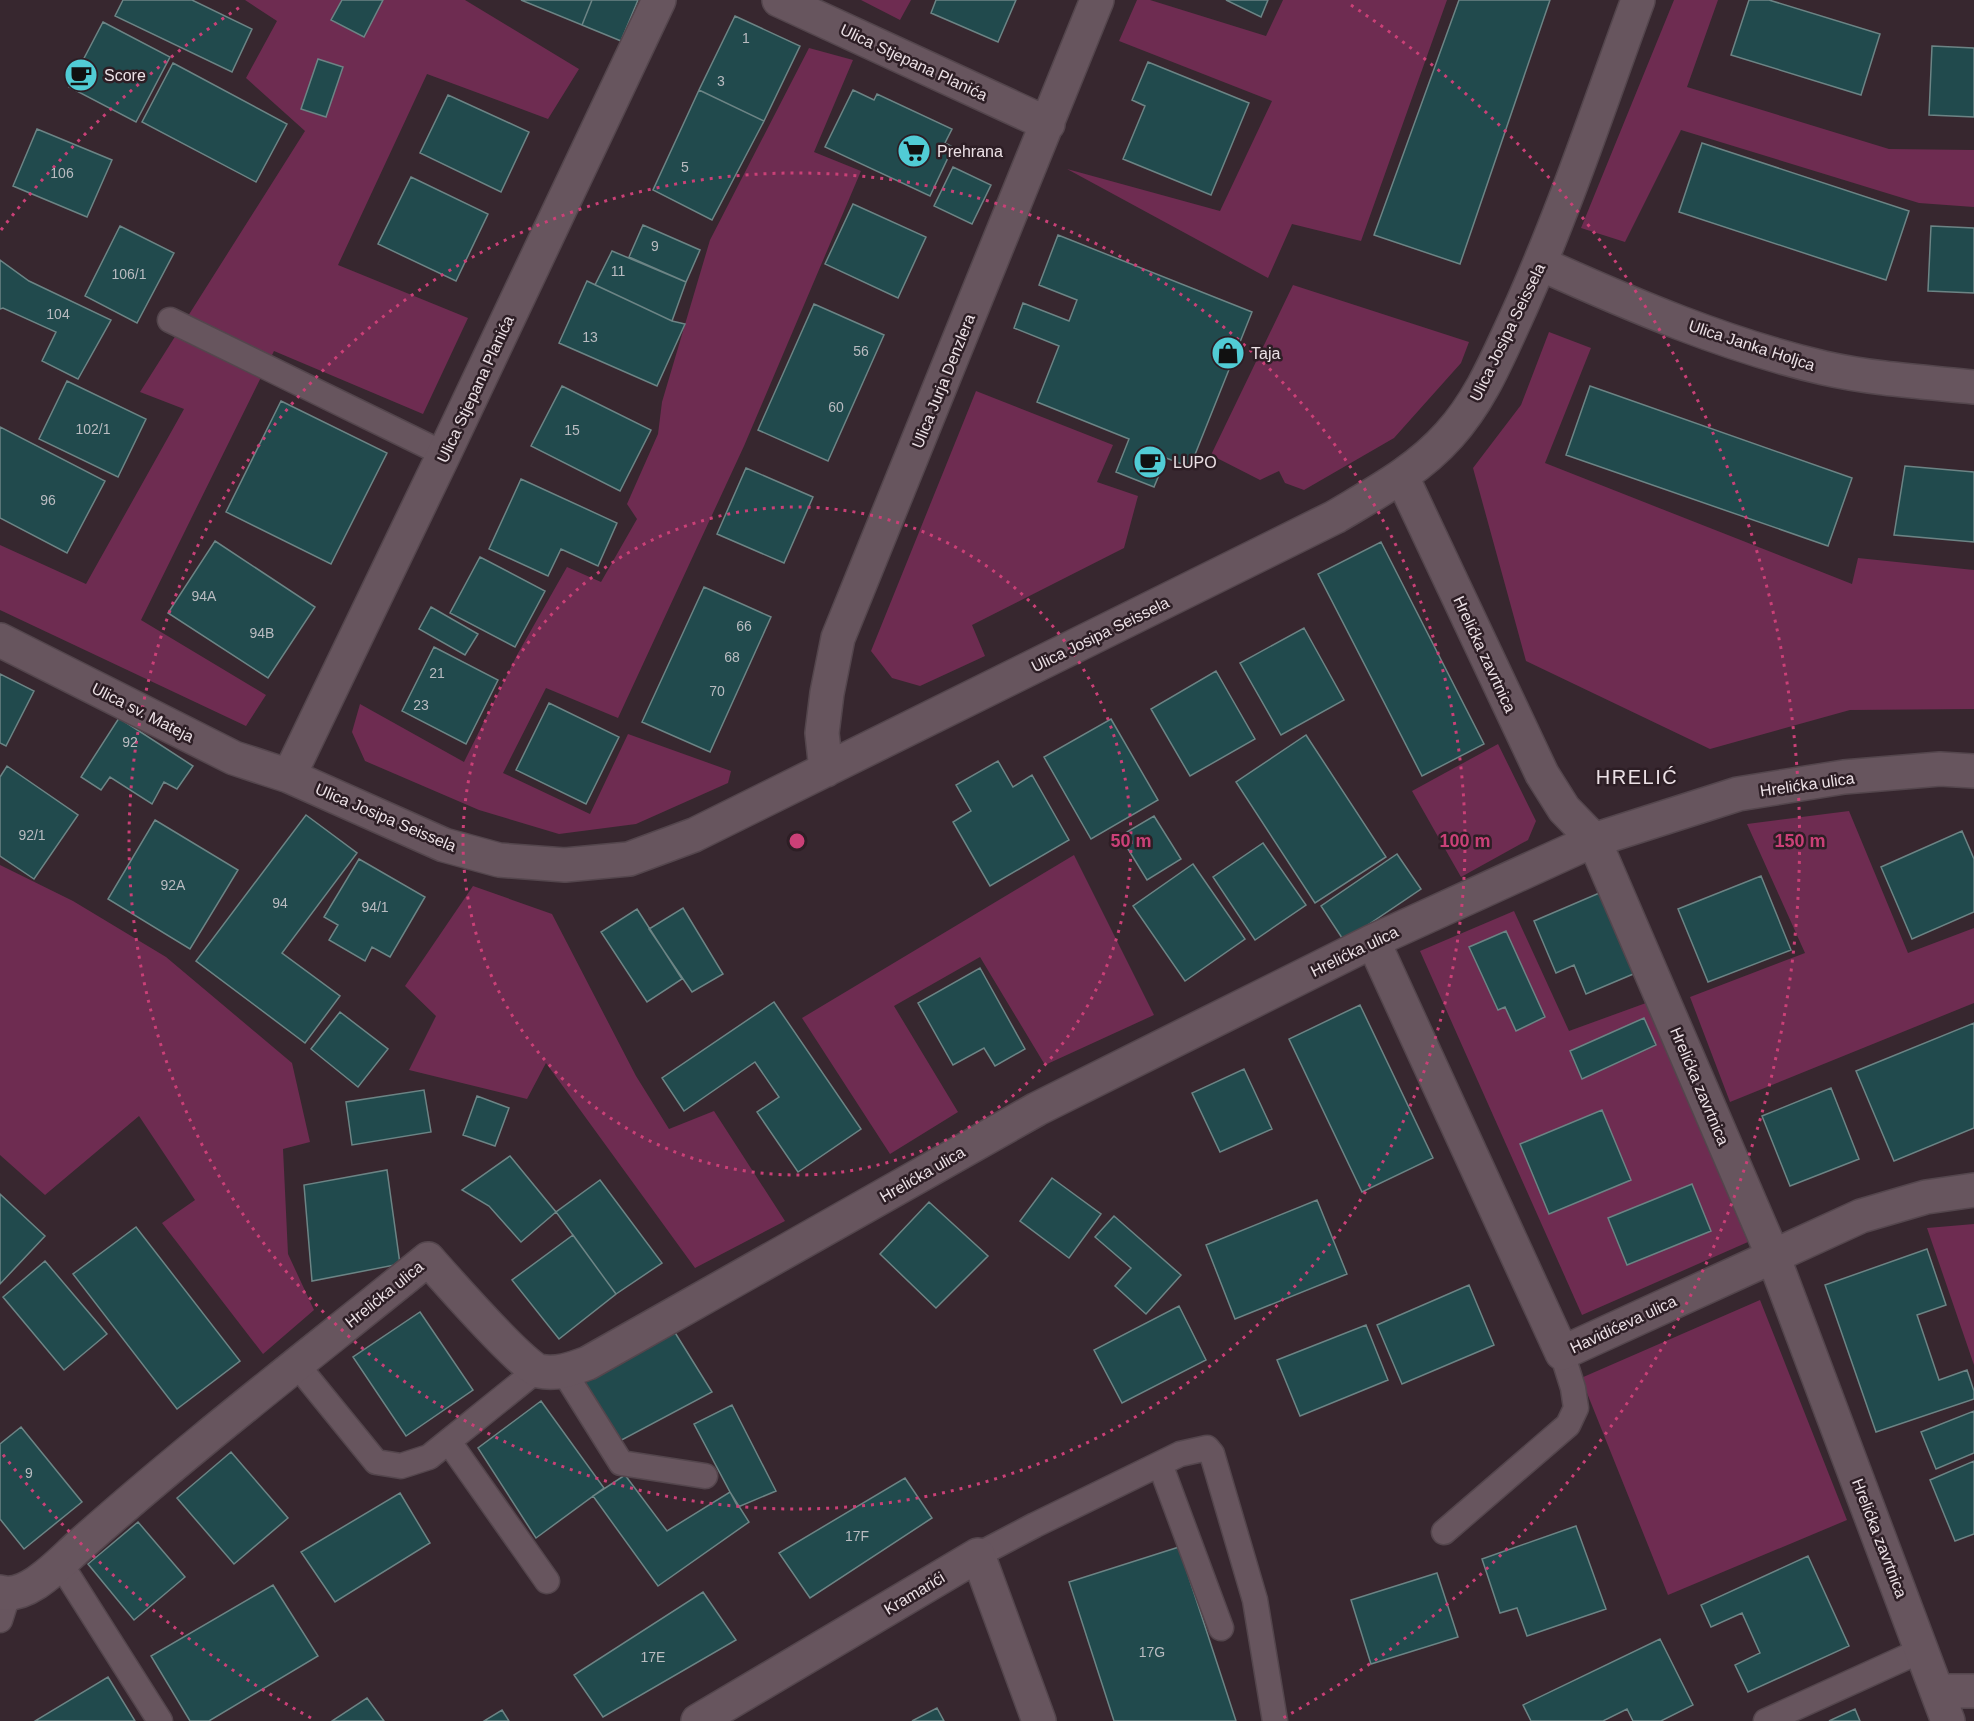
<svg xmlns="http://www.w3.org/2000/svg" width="1974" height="1721" font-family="Helvetica,sans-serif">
	<rect width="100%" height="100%" fill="#37272f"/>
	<path fill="#6e2c51" d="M245,0H465L579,69L548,119L427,74L338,265L468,318L423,414L274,351L141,620L266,695L246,726L0,610V545L86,584L184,409L140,392L305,131L246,78L277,21Z
		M861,0H911L900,20Z
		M1137,0H1150L1266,36L1283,0H1447L1361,241L1292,224L1268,278L1067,169L1220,211L1272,101L1119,41Z
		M1674,0H1718L1687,87L1889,149L1974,150V207L1919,203L1681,130L1625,242L1581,228Z
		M809,48L853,60L814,152L861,171L744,446L618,718L546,688L503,773L590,814L628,734L731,771L728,783L636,824L559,834L479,810L365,761L352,732L360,704L464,762L517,655L567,567L601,582L637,519L627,504L658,434L662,402L710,240Z
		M1293,285L1469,342L1461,363L1394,438L1304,490L1285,483L1279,471L1260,480L1211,455Z
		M1549,332L1591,348L1545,463L1852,584L1858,558L1974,570V709L1850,710L1710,749L1526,661L1473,468L1521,405Z
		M976,391L1113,445L1097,482L1138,496L1124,548L972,625L985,656L920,686L892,678L871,651Z
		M1498,744L1536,821L1528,840L1461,877L1412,791Z
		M1849,811L1908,953L1974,928V1003L1730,1102L1690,997L1805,953L1747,824Z
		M1074,855L1154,1015L1045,1065L980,957L894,1006L958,1112L890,1154L802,1018Z
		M0,865L73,901L166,957L292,1063L310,1142L283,1149L288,1254L314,1310L263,1354L162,1223L195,1200L139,1116L45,1195L0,1155Z
		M473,886L552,914L636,1076L669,1129L714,1111L785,1221L695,1268L546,1063L527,1099L409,1070L436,1016L405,986Z
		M1514,911L1569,1031L1646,1003L1748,1242L1582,1315L1420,951Z
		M1974,1224V1365L1927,1228Z
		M1760,1300L1847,1520L1668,1595L1581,1378Z"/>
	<path fill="#214a4d" stroke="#6c8485" stroke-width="1.5" d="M123,0H192L252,29L232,72L115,16Z
		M342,0H383L364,37L331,20Z
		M521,0H592L582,25Z
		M592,0H638L621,41L582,25Z
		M936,0H1016L998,42L931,13Z
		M1226,0H1268L1261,17Z
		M1459,0H1550L1460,264L1374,235Z
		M1749,0H1769L1880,34L1861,95L1731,55Z
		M735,16L800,46L764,121L699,90Z
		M103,22L170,57L136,122L69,87Z
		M1932,46L1974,48V117L1929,115Z
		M318,59L343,67L326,117L301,109Z
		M1148,62L1249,103L1211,195L1123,159L1145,106L1132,100Z
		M173,63L287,124L256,182L142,122Z
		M699,90L764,121L712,220L653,190Z
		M853,90L874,100L877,94L952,129L945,143L953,147L930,196L825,147Z
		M448,95L529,132L501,192L420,153Z
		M37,129L112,160L87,217L13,186Z
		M1702,143L1909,211L1886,280L1679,212Z
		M953,167L991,185L972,224L934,206Z
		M411,177L488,214L456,281L378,244Z
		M853,204L926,237L898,298L825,264Z
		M643,225L700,250L686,282L629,257Z
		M120,226L174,253L137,323L85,296Z
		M1931,226L1974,228V293L1928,291Z
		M1058,235L1252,312L1190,467L1166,458L1154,487L1116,472L1129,439L1037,402L1059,346L1014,328L1023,303L1069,321L1077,300L1039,285Z
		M612,251L686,282L672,321L595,285Z
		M0,260L29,281L111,320L78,379L42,361L56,332L3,308L0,309Z
		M587,281L672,321L685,324L657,386L559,343Z
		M814,304L884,335L828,461L758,430Z
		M67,381L146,419L118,477L39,439Z
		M562,386L651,430L620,491L531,446Z
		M1590,386L1852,478L1828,546L1566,455Z
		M281,401L387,453L331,564L226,512Z
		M0,427L105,481L67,553L0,518Z
		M1905,466L1974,472V542L1894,535Z
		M746,468L813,497L784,563L717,534Z
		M521,479L617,523L598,566L561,549L548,576L489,549Z
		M215,541L315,607L268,678L168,613Z
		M1381,542L1484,744L1422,776L1318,574Z
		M480,557L545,591L515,647L450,613Z
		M704,587L771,617L710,752L642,722Z
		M431,607L478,634L465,655L419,629Z
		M1304,628L1344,700L1281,735L1240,663Z
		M434,647L498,680L466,744L402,711Z
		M1216,671L1255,739L1190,776L1151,709Z
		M0,674L34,691L6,746L0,743Z
		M549,703L619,737L586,804L516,770Z
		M119,718L193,766L177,789L164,782L152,804L110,777L101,790L81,777Z
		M1111,719L1158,800L1091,839L1044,757Z
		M1306,735L1386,857L1315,903L1236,782Z
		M998,761L1013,787L1032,775L1069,840L990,886L953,822L971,811L956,785Z
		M7,766L78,815L34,879L0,856V777Z
		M306,815L357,853L282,953L340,996L305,1043L196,961Z
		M1154,816L1181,859L1147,880L1120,836Z
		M155,820L238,870L190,949L108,899Z
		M1962,831L1974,859V912L1912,939L1881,867Z
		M1263,843L1306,905L1255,940L1213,877Z
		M1397,854L1421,889L1344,941L1321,906Z
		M359,859L425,897L390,957L372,947L365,961L329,940L338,925L324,917Z
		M1193,864L1245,939L1185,981L1133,906Z
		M1761,876L1791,950L1708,982L1678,909Z
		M1604,891L1638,972L1586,994L1574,965L1556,973L1534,921Z
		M683,908L723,974L692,992L649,929Z
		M637,909L682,979L647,1002L601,932Z
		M1506,931L1545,1017L1516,1031L1505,1007L1498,1010L1469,947Z
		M980,968L1025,1049L995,1066L984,1048L953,1065L918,1003Z
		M774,1002L861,1129L798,1172L757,1112L779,1097L755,1062L684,1111L662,1078Z
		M1360,1005L1433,1158L1362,1192L1289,1039Z
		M340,1012L388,1049L358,1087L311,1049Z
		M1644,1018L1656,1045L1582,1079L1570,1051Z
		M1974,1023V1128L1894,1161L1856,1071Z
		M1244,1069L1272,1129L1220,1152L1192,1093Z
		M1831,1088L1859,1159L1790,1186L1762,1116Z
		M424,1090L431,1132L352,1145L346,1102Z
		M477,1096L509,1108L495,1146L463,1135Z
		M1602,1110L1631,1180L1549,1214L1520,1144Z
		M510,1156L556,1212L521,1242L489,1206L462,1190Z
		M387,1170L400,1264L312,1281L304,1185Z
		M1052,1178L1101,1214L1069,1258L1020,1221Z
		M600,1180L662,1263L616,1294L556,1212Z
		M1692,1184L1711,1231L1627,1265L1608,1218Z
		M0,1194L45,1236L0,1284Z
		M1317,1200L1347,1274L1235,1319L1206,1245Z
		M929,1202L988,1256L936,1308L880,1254Z
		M1114,1216L1181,1275L1146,1314L1115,1286L1131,1268L1095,1237Z
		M136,1227L240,1361L177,1409L73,1274Z
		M573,1235L616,1294L559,1339L512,1280Z
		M1927,1249L1946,1305L1917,1315L1939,1380L1967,1370L1974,1391V1399L1876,1432L1825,1285Z
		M45,1261L107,1334L64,1370L3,1297Z
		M1469,1285L1494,1345L1402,1384L1377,1325Z
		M1179,1306L1206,1360L1122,1403L1094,1350Z
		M420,1312L473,1390L406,1436L353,1357Z
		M1366,1325L1388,1380L1300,1416L1277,1360Z
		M674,1331L712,1392L616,1443L581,1382Z
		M541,1401L604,1488L536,1538L478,1448Z
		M732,1405L776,1491L738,1507L694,1424Z
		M1974,1411V1453L1936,1469L1921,1432Z
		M21,1427L82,1502L24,1549L0,1519V1444Z
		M231,1452L288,1518L234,1564L177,1498Z
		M1974,1461V1534L1955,1541L1930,1480Z
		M625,1475L667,1531L730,1492L749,1522L658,1586L593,1496Z
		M905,1478L932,1518L810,1598L779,1553Z
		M400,1493L430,1543L335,1602L301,1552Z
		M138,1522L185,1577L134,1620L88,1564Z
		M1576,1526L1606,1609L1527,1636L1517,1608L1500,1613L1482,1559Z
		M1179,1547L1236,1721H1114L1069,1582Z
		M1808,1556L1849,1646L1748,1692L1735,1665L1760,1653L1742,1613L1711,1627L1701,1605Z
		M1437,1573L1458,1637L1371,1664L1351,1600Z
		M273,1585L318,1656L209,1721H190L151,1656Z
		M703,1592L736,1640L603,1717L574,1675Z
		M1660,1639L1693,1705L1661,1721H1633L1627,1709L1603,1721H1531L1523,1705Z
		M108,1677L135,1721H35Z
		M367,1698L384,1721H332Z
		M937,1708L944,1721H912Z
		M1855,1709L1860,1721H1829Z
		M502,1710L509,1721H484Z"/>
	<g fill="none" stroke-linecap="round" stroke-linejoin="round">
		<defs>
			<path id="service" d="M170,320L444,454
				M297,1365L376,1462L401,1466L429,1457L537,1370
				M564,1372L621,1463L705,1476
				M449,1442L547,1581
				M1160,1464L1221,1628
				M1444,1532L1568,1425L1576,1408L1573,1388L1562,1353
				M978,1555L1035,1525L1180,1454L1207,1448L1212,1454L1255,1600L1275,1721
				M60,1563L160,1721
				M0,1620L8,1595
				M1766,1721L1922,1650"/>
			<path id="minor" d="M779,0L1048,124
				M1541,264C1632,305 1726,345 1824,368C1873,379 1924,382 1974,387
				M1402,477L1542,774L1564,809L1594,840L1773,1256L1948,1721
				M0,640L234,758L289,776L444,845L499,860L565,865L629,859L694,835L1335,517C1375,493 1417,471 1449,435C1480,401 1497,359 1516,318C1563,215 1599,106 1638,0
				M826,770L822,733L827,693L838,638L1097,0
				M289,776L444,454L659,0
				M1373,941L1562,1353L1861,1216L1926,1197L1974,1190
				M0,1592C27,1600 60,1563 79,1546C191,1446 311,1354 428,1259C444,1277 523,1367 539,1371C556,1375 572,1369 588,1363L1037,1109L1373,941L1594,840L1738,794L1844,777L1940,769L1974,771
				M1937,1691H1974
				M698,1721L978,1555L1039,1721"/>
		</defs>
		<use href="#service" stroke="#54464d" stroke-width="27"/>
		<use href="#minor" stroke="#54464d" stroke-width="36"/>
		<use href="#service" stroke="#67555e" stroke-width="24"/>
		<use href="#minor" stroke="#67555e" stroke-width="33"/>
	</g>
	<g fill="none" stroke="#ca4077" stroke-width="3" stroke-dasharray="3 6">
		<circle cx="797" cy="841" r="334"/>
		<circle cx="797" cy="841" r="668"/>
		<path d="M311 1718A1003 1003 0 0 1 1 1452M1 230A1003 1003 0 0 1 243 5M1351 5A1003 1003 0 0 1 1283 1718"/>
	</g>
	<defs>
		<symbol id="cafe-disc" viewBox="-11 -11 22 22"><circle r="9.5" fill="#51ccd5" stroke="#2d1e25"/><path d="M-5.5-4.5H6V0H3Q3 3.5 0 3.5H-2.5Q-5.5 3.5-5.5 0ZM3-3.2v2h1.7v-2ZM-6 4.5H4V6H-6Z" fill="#111"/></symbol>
		<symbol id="supermarket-disc" viewBox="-11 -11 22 22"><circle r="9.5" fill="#51ccd5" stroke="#2d1e25"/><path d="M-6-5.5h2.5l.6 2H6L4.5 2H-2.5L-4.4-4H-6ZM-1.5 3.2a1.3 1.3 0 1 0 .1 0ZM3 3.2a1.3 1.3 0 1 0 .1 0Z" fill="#111"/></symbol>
		<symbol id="shop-disc" viewBox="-11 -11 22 22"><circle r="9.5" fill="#51ccd5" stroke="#2d1e25"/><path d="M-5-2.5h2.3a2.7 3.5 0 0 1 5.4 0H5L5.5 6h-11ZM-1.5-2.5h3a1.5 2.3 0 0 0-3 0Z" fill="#111"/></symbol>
	</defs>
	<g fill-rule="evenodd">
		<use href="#cafe-disc" x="62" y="56" width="38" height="38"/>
		<use href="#supermarket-disc" x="895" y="132" width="38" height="38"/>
		<use href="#shop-disc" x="1209" y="334" width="38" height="38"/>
		<use href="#cafe-disc" x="1131" y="443" width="38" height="38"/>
	</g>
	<g text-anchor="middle" stroke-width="5" stroke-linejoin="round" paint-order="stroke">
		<g font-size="14" fill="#b9bbc0">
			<text x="746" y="43">1</text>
			<text x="721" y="86">3</text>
			<text x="685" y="172">5</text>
			<text x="62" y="178">106</text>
			<text x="655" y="251">9</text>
			<text x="618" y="276">11</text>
			<text x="129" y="279">106/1</text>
			<text x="58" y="319">104</text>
			<text x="590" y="342">13</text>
			<text x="861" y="356">56</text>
			<text x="836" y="412">60</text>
			<text x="93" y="434">102/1</text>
			<text x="572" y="435">15</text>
			<text x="48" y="505">96</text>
			<text x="204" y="601">94A</text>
			<text x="744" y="631">66</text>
			<text x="262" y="638">94B</text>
			<text x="732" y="662">68</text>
			<text x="437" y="678">21</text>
			<text x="717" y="696">70</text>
			<text x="421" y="710">23</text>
			<text x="130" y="747">92</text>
			<text x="32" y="840">92/1</text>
			<text x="173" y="890">92A</text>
			<text x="280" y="908">94</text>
			<text x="375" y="912">94/1</text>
			<text x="29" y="1478">9</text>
			<text x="857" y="1541">17F</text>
			<text x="1152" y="1657">17G</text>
			<text x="653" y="1662">17E</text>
		</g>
		<g font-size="16" fill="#ece1e6" stroke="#2d1e25">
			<text transform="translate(914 62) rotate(25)" y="6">Ulica Stjepana Planića</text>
			<text transform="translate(1507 332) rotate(-64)" y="6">Ulica Josipa Seissela</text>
			<text transform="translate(1752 345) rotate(18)" y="6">Ulica Janka Holjca</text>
			<text transform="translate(943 381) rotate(-68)" y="6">Ulica Jurja Denzlera</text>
			<text transform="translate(475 389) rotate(-65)" y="6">Ulica Stjepana Planića</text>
			<text transform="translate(1100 634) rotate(-26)" y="6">Ulica Josipa Seissela</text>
			<text transform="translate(1485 654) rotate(65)" y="6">Hrelićka zavrtnica</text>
			<text transform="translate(143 712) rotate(27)" y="6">Ulica sv. Mateja</text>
			<text transform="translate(1807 784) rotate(-8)" y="6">Hrelićka ulica</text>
			<text transform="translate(386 817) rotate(23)" y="6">Ulica Josipa Seissela</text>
			<text transform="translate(1354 951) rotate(-26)" y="6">Hrelićka ulica</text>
			<text transform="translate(1700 1086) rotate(67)" y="6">Hrelićka zavrtnica</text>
			<text transform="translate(922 1174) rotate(-30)" y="6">Hrelićka ulica</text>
			<text transform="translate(384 1294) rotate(-39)" y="6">Hrelićka ulica</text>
			<text transform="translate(1623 1324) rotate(-25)" y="6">Havidićeva ulica</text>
			<text transform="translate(1880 1538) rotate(69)" y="6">Hrelićka zavrtnica</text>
			<text transform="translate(914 1593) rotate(-31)" y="6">Kramarići</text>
		</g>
		<g font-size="16" fill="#ece1e6" stroke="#2d1e25" text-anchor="start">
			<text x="104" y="81">Score</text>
			<text x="937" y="157">Prehrana</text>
			<text x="1251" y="359">Taja</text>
			<text x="1173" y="468">LUPO</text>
		</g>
		<g font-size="20" letter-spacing="1.5" fill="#ece1e6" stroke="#2d1e25">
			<text x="1637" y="784">HRELIĆ</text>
		</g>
	</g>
	<circle cx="797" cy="841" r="9" fill="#ca4077" stroke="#2d1e25" stroke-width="3"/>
	<g font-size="18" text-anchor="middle" font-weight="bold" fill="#ca4077" stroke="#2d1e25" stroke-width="5" stroke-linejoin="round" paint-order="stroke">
		<text x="1131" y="847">50 m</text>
		<text x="1465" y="847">100 m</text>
		<text x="1800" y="847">150 m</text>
	</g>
</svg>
